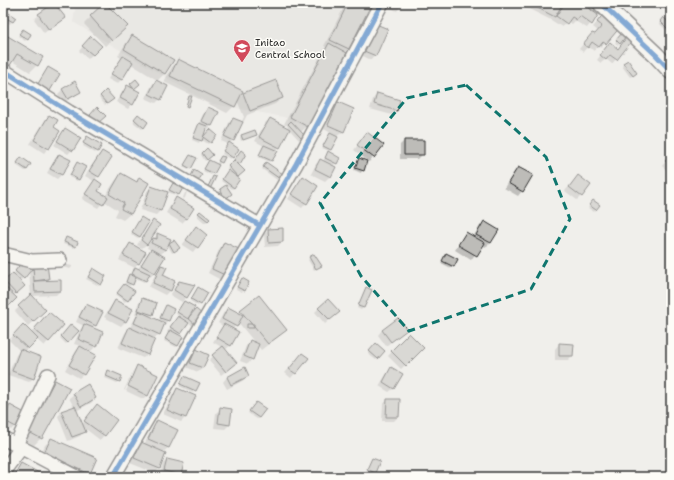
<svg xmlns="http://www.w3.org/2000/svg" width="674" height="480" font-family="'Shantell Sans',sans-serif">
	<rect width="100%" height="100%" fill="#f0efeb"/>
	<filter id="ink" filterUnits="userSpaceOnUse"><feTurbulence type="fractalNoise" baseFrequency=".025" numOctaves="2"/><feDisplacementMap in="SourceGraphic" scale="8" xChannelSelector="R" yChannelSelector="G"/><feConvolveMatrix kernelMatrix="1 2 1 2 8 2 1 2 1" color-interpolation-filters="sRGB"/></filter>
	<g filter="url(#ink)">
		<path fill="#e1e0dc" d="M76,3H374L311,129L283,117L209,103L73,22Z"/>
		<path fill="#0003" fill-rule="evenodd" d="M97,3H104L126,26L105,46L84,24L102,6Z
			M346,3H371L349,48L345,53L307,126L300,133L303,136L299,140L289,129L270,162L258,157L264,146L255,141L265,123L270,119L286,128L288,126L284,124L323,51L326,47L324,46Z
			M390,3H403L397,11L388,7Z
			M529,3H562L558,11L559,12L565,3H579L587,8L591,3L605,9L598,16L597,15L587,28L575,21L572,24L567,21L562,27L551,20L527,8Z
			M55,4L65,18L44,33L34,19Z
			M3,11L15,18L10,24L3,19Z
			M663,18L671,25L666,30L659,23Z
			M600,19L619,26L601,48L598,46L594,51L588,46L583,52L579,49L587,39L595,35L598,31L593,27Z
			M3,27L6,29L3,33Z
			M372,30L375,55L371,60L361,55Z
			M21,32L27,39L25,41L18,36Z
			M6,36L37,65L30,72L12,61L3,72V39Z
			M133,36L172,60L164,74L157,81L160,99L156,103L145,98L152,85L157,80L131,64L121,80L117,84L108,79L121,58L118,56L126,43Z
			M620,36V43L618,45L615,43Z
			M91,37L100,46L88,59L79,51Z
			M606,48L618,50L616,59L612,64L606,59L601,63L597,60Z
			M178,61L234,106L227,113L191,95L187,106L185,108L188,99L191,95L164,82L172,67Z
			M624,64L634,75L630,77L622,66Z
			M135,81L138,84L133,89L132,104L128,109L116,102L123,91Z
			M75,83L80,92L75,96L63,103L58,94L62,90Z
			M106,91L112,99L105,105L99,98Z
			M244,94L282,98L275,104L247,115L243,123H241L244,117L237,100Z
			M377,94L396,111L392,115L370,109L373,99Z
			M339,103L353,110L343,132L337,136L329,151L322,148L328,136L331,133L324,129L334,107Z
			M208,108L212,125L207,130L205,129L199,143L192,140L204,112Z
			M49,116L53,127L59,131L48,148L44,153L30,144L45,120Z
			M138,116L147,123L142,129L133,122Z
			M233,119V140L229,144L232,157L230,159L222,154L228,144L221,141L229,123Z
			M65,130L72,150L68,154L54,145Z
			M208,132L216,135L208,144L202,140Z
			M242,135H255L241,141L240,137Z
			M87,138L101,145L95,153L83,146Z
			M363,138L373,157L369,162L354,150Z
			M404,141H423V154L418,159H400V145Z
			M102,152L110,157L95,180L97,191L105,196L115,181L121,174L136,183L140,179L148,183L130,214L123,220L115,216L118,210L104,201L98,208L82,199L94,181L85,176L98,156Z
			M328,152L339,158L333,166L335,167L330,176L325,181L311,174L316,164L321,160L323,161Z
			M202,153L210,157L205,161L201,155Z
			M239,153V163L237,165L243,171L236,177L234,187L232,189L221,181L229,171L227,168L233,162Z
			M59,155L61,175L57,179L47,173L55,159Z
			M190,156V168L189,170L183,167Z
			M671,156V174L662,166Z
			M224,158L211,175L203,171L208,163L216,165L220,159Z
			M360,159L366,162L361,173L354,170Z
			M19,160L27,170L25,171L16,165Z
			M75,165L78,179L77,181L69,177Z
			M265,165L279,178L277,180L262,169Z
			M518,168L522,191L518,196L504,188L514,172Z
			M303,178L306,203L302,208L288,199L299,182Z
			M574,181L581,196L577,200L565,191Z
			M173,184L179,194L177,196L168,192Z
			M226,186L223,200L218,192Z
			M152,187L167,192L160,211L156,215L140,210L147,191Z
			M187,192L185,198L182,200L185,193Z
			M176,199L187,218L182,223L166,213L172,203Z
			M591,203L599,205L594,212L588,208Z
			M200,212L209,219L205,223L197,216Z
			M140,220V236L138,238L131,234Z
			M154,222L147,244L142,248L137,245L149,226Z
			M484,222L498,230L490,243L486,247L482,245L471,260L455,250L466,233L473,237L480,226Z
			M196,228L206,235L193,252L182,245Z
			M269,230L282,242L278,246L265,247L264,234Z
			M158,234L166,249L160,255L156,272L150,277L148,276L144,282L135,278L130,286L125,284L127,277L129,276H131L135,268L119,260L126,248L130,244L138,263L134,268L138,269L147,254L151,250L147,248L149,243Z
			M65,240L75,246L74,248L63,244Z
			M174,241L177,250L172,253L168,246Z
			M225,243L238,250L221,280L208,273L220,248Z
			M446,254L453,266L451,268L441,263Z
			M310,258L318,267L314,270L308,260Z
			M64,264L72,266V267L70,269L62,267Z
			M20,265L30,269L33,266L48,279L45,281H60V291L56,295L31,296L45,310L28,326L15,311L31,296L29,271L21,280L14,274L13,275L24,286L13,296L15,298L3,311V283L13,275Z
			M162,266V276L170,290L165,295L149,287L157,271Z
			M93,270L101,284L99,286L86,279Z
			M242,279L244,290L242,292L236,289Z
			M180,282L186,297L182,302L170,295Z
			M122,287L127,300L125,302L116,295Z
			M198,288L207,293L198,306L190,301Z
			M366,288L363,308L361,310L357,308Z
			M143,299L152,314L149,317L159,334L154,339L148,354L143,358L118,348L125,333L129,329L137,315L135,314L138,304Z
			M115,301L125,322L121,326L104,317L111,306Z
			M183,304L193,308L187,320L196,311L203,316L193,326L188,322L178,336L177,346L176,347L164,341L168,333L167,332L179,316L176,314Z
			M87,305L95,325L92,329L96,346L91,351L85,348L84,374L79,378L65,370L76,351L81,346L74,344L80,330L84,326L76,322L82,309Z
			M166,307L173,310L166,323L159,320Z
			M228,308L238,313L241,310L279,336L261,350L258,346L252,359L248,364L240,361L246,346L250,342L256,344L238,322L233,329L231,345L225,350L231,367L221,375L209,360L223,348L213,342L223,326L218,323L224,312Z
			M319,308L334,316L325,324L315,312Z
			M44,317L63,325L44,346L36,339L24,352L33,378L29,382L8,375L16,355L20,351L9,340L23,326L31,333Z
			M71,326L77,331L66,344L60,338Z
			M382,330H406L386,346L378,335Z
			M409,334L423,348L401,369L388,356Z
			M376,344L384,351L376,360L368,354Z
			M559,344L572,356L568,360H555V349Z
			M196,351L208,356L203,368L198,372L186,367L192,355Z
			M302,354L308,358L291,378L285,373Z
			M137,366L147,395L143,399L124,390L133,371ZM134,370H136L126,391L125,390Z
			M244,368L248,376L244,380L227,389L223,382L227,377Z
			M392,369L394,388L389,392L379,386L387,373Z
			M109,371L119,381L117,383L105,378Z
			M184,377L199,384L193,393L179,386Z
			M56,381L68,388L41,438L34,445L21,438L49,388Z
			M177,389L195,397L185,418L181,422L163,414L173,394Z
			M74,394L95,398L91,403L76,411L82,425L93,410L116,420L100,440L83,427L84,431L80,436L68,441L58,416L62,412L74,407L69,398Z
			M388,400L398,417L394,421H382L383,404Z
			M254,405L259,418L257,419L248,413Z
			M10,406L15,426L11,430L3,426V416Z
			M221,408L231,410L229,425L225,429L214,428L216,413Z
			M157,421L176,430L168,448L163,452L159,469L155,473L130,463L137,448L141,443L144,445L153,426Z
			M52,439L89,473L85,477H76L38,460L45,445Z
			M372,459L375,472L373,474L366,471Z
			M167,460L180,474L177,477H170L160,475L163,464Z
			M21,464L38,477H12Z"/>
		<path fill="#bdbcb8" stroke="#2b2b2b" d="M54,3L66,18L49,30L38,14Z
			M104,3H105L128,26L112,41L90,16Z
			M348,3H372L349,49L330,40Z
			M531,3H563L555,17L530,4Z
			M565,3H581L598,15L592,25L580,16L577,20L572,17L567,24L556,16Z
			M590,3H599L607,9L600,15L588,7Z
			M3,9L16,18L13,22L3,16Z
			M604,13L621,26L606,44L603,42L599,47L592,42L588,48L583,44L592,33L595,34L602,26L597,22Z
			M663,17L671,24L668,29L660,21Z
			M376,24L388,29L376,56L364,51Z
			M23,29L31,34L28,40L19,34Z
			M622,33L626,36L620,44L616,40Z
			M6,35L43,57L38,66L17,54L9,67L3,64V40Z
			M132,35L174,60L165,74L124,49Z
			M91,36L102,46L93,55L82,46Z
			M626,38L631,42L617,60L610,55L606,60L600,55L610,42L618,49Z
			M329,43L347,53L308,127L290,117Z
			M123,56L133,62L122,80L111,74Z
			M178,59L243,91L235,107L170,76Z
			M628,60L637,73L633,76L623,63Z
			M48,67L60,74L48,94L36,87Z
			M136,79L140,84L134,89L130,84Z
			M156,80L168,86L161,100L149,94Z
			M276,80L283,98L250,111L243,93Z
			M75,81L81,92L68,99L62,89Z
			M127,85L140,92L133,105L120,98Z
			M106,90L114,99L107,104L100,96Z
			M377,93L400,100L397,111L374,104Z
			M189,96H192L188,107L186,106Z
			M338,102L354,109L344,132L328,125Z
			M97,107L106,116L98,123L90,115Z
			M208,107L219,112L212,126L201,121Z
			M138,114L148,122L144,128L134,119Z
			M49,115L58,120L54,127L60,131L49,149L34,140Z
			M233,118L243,122L234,141L224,136Z
			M270,118L290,129L280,148L259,137Z
			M291,121L305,136L302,139L288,124Z
			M199,123L207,126L202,141L193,138Z
			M65,128L81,138L73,151L57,141Z
			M210,129L217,135L211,143L203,137Z
			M255,130L257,135L243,140L241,135Z
			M367,132L384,145L374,158L357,145Z
			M330,133L338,137L331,150L323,146Z
			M87,136L102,145L98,152L83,143Z
			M404,140H424V155H404Z
			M229,142L239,149L233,158L223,151Z
			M264,145L278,151L272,161L259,155Z
			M207,148L213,155L207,160L202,153Z
			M241,150L246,154L240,164L234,160Z
			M102,151L112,157L99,177L89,171Z
			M328,151L340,158L337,164L325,158Z
			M59,154L71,160L62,175L50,169Z
			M190,155L197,158L191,169L184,165Z
			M671,155V166L665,161Z
			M221,156L225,157L222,163L218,161Z
			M21,157L31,164L27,170L17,163Z
			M359,158L367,161L364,171L355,168Z
			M320,159L336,167L331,177L315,169Z
			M209,160L219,165L214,174L204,169Z
			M234,160L245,171L238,177L228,166Z
			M77,162L86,167L79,180L70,175Z
			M266,162L283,174L280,179L263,167Z
			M518,167L533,175L523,192L508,183Z
			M194,170L202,175L195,186L188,182Z
			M228,170L240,179L234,188L222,179Z
			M121,173L137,182L139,177L149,183L131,214L121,209L124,203L109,194Z
			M578,175L591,185L582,197L569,187Z
			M213,176L216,177L208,193L206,191Z
			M303,176L318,186L307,204L291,194Z
			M95,179L102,184L98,191L108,197L103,205L85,194Z
			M173,183L183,188L179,195L169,190Z
			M226,185L232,194L225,199L220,189Z
			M151,186L168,192L161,211L144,205Z
			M176,197L194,208L187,219L170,209Z
			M593,200L600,205L596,210L589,205Z
			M200,211L210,219L208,221L198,213Z
			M141,217L149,222L140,237L132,232Z
			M153,220L160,225L147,245L141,240Z
			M484,221L499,230L491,243L476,235Z
			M196,226L207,235L198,248L186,240Z
			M283,228V242L269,243L268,229Z
			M466,232L485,243L477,256L458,245Z
			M157,233L171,239L166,250L151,243L153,238L157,239Z
			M66,237L78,242L76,247L64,242Z
			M174,240L180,248L174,252L169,243Z
			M224,242L239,249L227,276L212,269Z
			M130,243L146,252L139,264L123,255Z
			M151,249L165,257L155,273L141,265Z
			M446,253L458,259L454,267L442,261Z
			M314,254L322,266L316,269L309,257Z
			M22,262L32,269L24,279L15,271Z
			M47,264L49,279L34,281L33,265Z
			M161,265L167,267L163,275L175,281L171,291L153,283Z
			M135,267L150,274L146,281L132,274Z
			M93,268L106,276L101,285L88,277Z
			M13,273L25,286L16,294L4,281Z
			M129,274L136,277L133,285L126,282Z
			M242,278L249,282L245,291L237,287Z
			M61,280V291L35,292L34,281Z
			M179,281L195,285L187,298L174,290Z
			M124,284L135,291L128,301L117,293Z
			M3,285L17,298L7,308L3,305Z
			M198,287L208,293L201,305L191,299Z
			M366,287L372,290L364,308L358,306Z
			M31,294L46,310L33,322L18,306Z
			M259,295L287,330L268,344L240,310Z
			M142,298L157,303L153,315L138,310Z
			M328,299L340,312L330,320L318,308Z
			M115,300L133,309L126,322L108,313Z
			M184,301L195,307L188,319L177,312Z
			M86,304L103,312L96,326L79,317Z
			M166,305L174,309L169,321L160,318Z
			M228,307L243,315L237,327L222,319Z
			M196,309L204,316L196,325L188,318Z
			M139,311L165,323L160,335L134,323Z
			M49,312L64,325L49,342L34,329Z
			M178,316L189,323L181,334L170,327Z
			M398,318L407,330L391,342L382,330Z
			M23,324L38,339L28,349L13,335Z
			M71,324L79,331L68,343L61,336Z
			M84,324L103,332L97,347L78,339Z
			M224,324L239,332L231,346L216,337Z
			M247,324H254V328H247Z
			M129,327L155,339L148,355L122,343Z
			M170,330L183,337L178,346L165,339Z
			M409,333L424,348L406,366L391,351Z
			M250,340L259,344L253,360L244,356Z
			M376,343L385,351L378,359L369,351Z
			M559,343L574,344L573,356H559Z
			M80,346L96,355L84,375L69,365Z
			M223,346L237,363L226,372L212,355Z
			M20,349L41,357L34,379L12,371Z
			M196,349L209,355L203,368L190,363Z
			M302,353L309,358L296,374L289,369Z
			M137,365L158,375L148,396L128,386Z
			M245,367L249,376L231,385L227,377Z
			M391,367L403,374L394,389L383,382Z
			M108,370L122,376L120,382L106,376Z
			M184,376L200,383L196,391L180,384Z
			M55,380L70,388L42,439L27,431Z
			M88,384L96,398L81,407L73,393Z
			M177,388L196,396L186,418L167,410Z
			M387,399H400L399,417H386Z
			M256,402L266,409L259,418L249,411Z
			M97,404L117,420L105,436L84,421Z
			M10,405L23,412L16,427L3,420Z
			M75,406L86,432L72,437L61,411Z
			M220,407L232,409L230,425L218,423Z
			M157,420L178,430L169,448L148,439Z
			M51,438L97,458L90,474L44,453Z
			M141,442L166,453L160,469L134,458Z
			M372,458L380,461L375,473L367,469Z
			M167,459L184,463L181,475L164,471Z
			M21,463L41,474L39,477H13Z"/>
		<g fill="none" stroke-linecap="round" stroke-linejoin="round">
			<defs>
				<path id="minor" d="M3,70L69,112L259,225
					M3,254L32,261L60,260
					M3,438L77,477
					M16,445L48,375
					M3,472L21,448
					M113,477L296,164L382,3"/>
				<path id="tertiary" d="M601,3L656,55L671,71"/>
			</defs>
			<use href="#minor" stroke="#2b2b2b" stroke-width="16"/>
			<use href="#tertiary" stroke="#2b2b2b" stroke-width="19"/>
			<use href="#minor" stroke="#fdfcf7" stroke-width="13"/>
			<use href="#tertiary" stroke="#fdfcf7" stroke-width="16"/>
			<defs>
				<path id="cycleway" d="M601,3L656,55L671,71
					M3,70L69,112L259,225
					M113,477L296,164L382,3"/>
			</defs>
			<use href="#cycleway" stroke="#fdfcf7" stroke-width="8"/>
			<use href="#cycleway" stroke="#0057b8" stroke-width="5"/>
		</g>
	</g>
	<path d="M0 0H674V480H0ZM466,85L546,157L570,219L531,289L409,331L361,276L320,203L407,98Z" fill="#f0efeb" fill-opacity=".55" fill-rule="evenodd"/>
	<path fill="none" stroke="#0f766e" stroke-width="3" stroke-dasharray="8 5" stroke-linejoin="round" d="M466,85L546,157L570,219L531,289L409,331L361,276L320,203L407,98Z"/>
	<defs>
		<symbol id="school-pin" viewBox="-11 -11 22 30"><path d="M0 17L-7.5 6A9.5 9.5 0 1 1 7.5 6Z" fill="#d1495b" stroke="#fdfcf7"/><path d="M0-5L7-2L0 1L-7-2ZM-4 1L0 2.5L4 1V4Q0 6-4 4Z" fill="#fff"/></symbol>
	</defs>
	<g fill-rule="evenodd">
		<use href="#school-pin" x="232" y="38" width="20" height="27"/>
	</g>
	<g text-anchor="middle" stroke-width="3" stroke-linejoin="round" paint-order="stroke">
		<g font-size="10" fill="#2b2b2b" stroke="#fdfcf7" text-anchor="start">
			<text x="255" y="46">Initao<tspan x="255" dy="12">Central School</tspan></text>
		</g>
	</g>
	<rect width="674" height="480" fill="none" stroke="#fdfcf7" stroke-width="16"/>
	<rect x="8" y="8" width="658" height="464" fill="none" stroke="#2b2b2b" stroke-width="1.5" filter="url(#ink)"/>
</svg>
